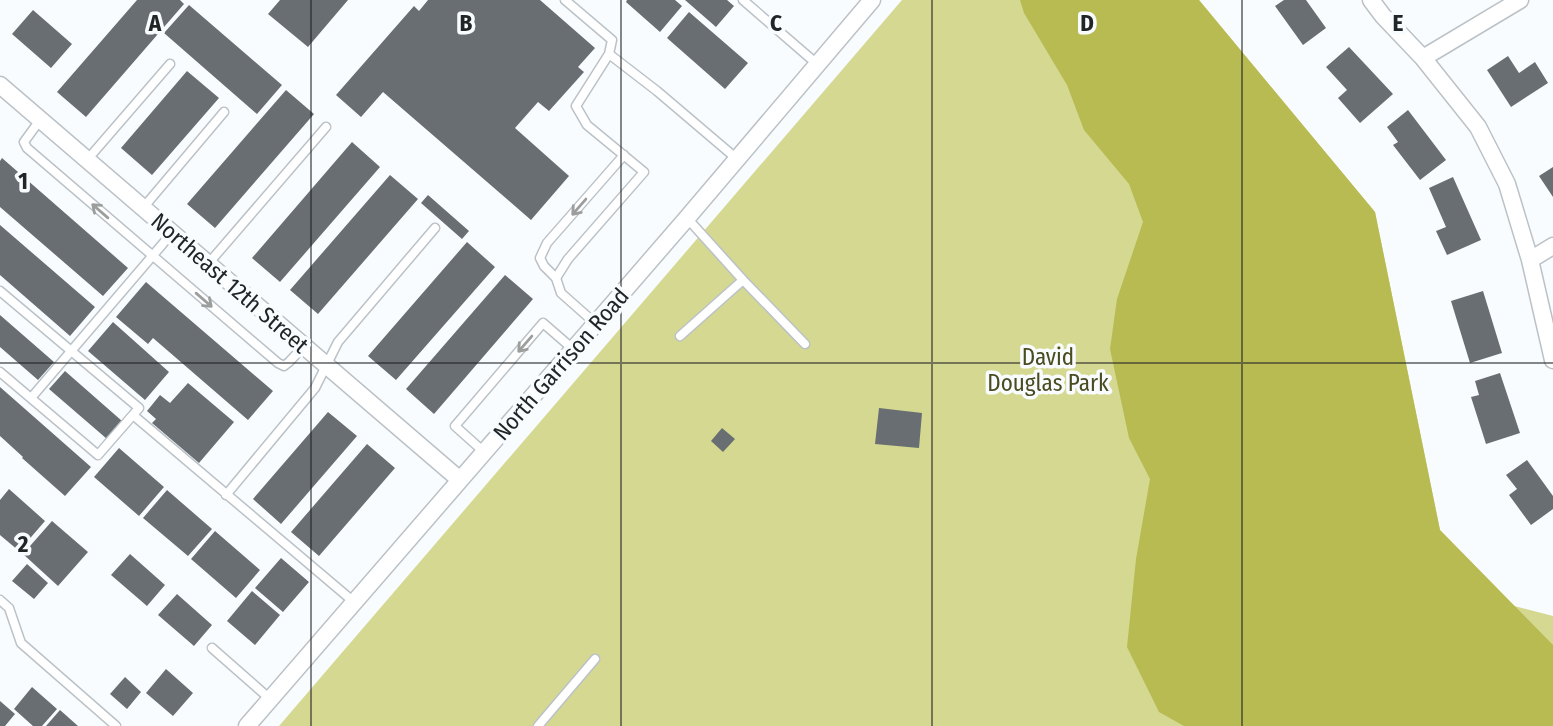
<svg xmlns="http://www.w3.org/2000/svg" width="1553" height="726" font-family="'Fira Sans Condensed',sans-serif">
	<rect width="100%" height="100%" fill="#f9fcfe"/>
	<path fill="#d4d891" d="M902,0H1199L1375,212L1440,530L1514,606L1553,616V726H279Z"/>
	<path fill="#b8bb52" d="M1020,0H1199L1375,212L1440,530L1553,645V726H1184L1159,712L1127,647L1136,559L1150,479L1129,438L1110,349L1117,299L1143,222L1129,184L1084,130L1067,85L1024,13Z"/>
	<path fill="#686e72" d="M137,0H180L184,4L86,117L57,92Z
		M280,0H348L308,47L268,14Z
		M428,0H540L595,48L578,67L584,72L549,111L538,102L515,128L569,176L531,220L383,92L361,117L336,95L414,6L419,11Z
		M627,0H675L682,6L660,32L626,2Z
		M685,0H727L734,6L716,27Z
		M1284,0H1306L1326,28L1303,45L1275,6Z
		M189,5L282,85L257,114L164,33Z
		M33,10L72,44L51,68L12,34Z
		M689,12L748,63L725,89L667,38Z
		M1349,47L1393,94L1360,123L1338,98L1347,90L1326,67Z
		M1508,56L1519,73L1535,62L1548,83L1511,107L1487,70Z
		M187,71L219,98L152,175L121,148Z
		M286,90L314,114L215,228L187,204Z
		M1408,110L1446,160L1420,180L1393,145L1398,142L1387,127Z
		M352,142L380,167L280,282L252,258Z
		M2,158L128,268L103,296L0,207V161Z
		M1553,167V197L1539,176Z
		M390,175L418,199L318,314L290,290Z
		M1453,177L1481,240L1447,255L1436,231L1446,227L1429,188Z
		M428,195L469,231L462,239L421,203Z
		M0,225L95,307L70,336L0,275Z
		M467,242L495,267L396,380L368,356Z
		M505,275L533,299L434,414L406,389Z
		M146,282L273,391L248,420L153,338L148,344L116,317Z
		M1483,291L1502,353L1470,363L1451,301Z
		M0,315L54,362L38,380L0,347Z
		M113,322L169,372L145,400L88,351Z
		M65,371L122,421L107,439L49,389Z
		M1500,373L1520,433L1486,444L1471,397L1479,395L1475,381Z
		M188,383L234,422L199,463L152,423L156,419L147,411L160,395L170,403Z
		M0,387L91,467L65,496L22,458L23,457L0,436Z
		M879,408L922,413L919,448L875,444Z
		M328,412L357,436L281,524L253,499Z
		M722,428L735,439L723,452L711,441Z
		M367,444L395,468L319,556L291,532Z
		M119,448L164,487L139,516L94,477Z
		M1527,460L1553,496V509L1531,525L1509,495L1517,489L1506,475Z
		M9,489L45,521L19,551L0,535V500Z
		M167,490L212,529L188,556L143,518Z
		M52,521L88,552L58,586L23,554Z
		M215,531L260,570L236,598L191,559Z
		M130,554L165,585L147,606L111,575Z
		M281,558L309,582L283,612L255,588Z
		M27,564L48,583L34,599L12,581Z
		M252,591L280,615L255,645L227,621Z
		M177,594L212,625L194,646L158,615Z
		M166,669L193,693L173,716L146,693Z
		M125,677L141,692L127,709L110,694Z
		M32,687L57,709L42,726H33L14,709Z
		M0,701L15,714L5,726H0Z
		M60,710L78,726H46Z"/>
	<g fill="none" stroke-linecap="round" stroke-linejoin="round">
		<defs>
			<path id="service" d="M565,0L612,40L609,54L657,91L737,159
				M743,0L817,64
				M40,120L24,142L27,148L278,363L284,366L289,362L304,346
				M87,160L170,64
				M143,208L224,112
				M687,218L743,280L805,344
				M208,264L326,127
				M556,278L568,259L644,172L587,125L576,106L609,54
				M0,291L139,408L98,455L0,372
				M596,324L561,293L556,278L544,266L540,258L547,243L624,155
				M680,336L743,280
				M31,398L172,233
				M133,415L354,602
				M484,452L455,426L543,323L573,349
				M226,495L315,388L338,342L435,228
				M0,600L9,608L21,643L116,726
				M212,648L270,699
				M538,726L595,659"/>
			<path id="minor" d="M1371,0L1383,16L1423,58L1478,127L1507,184L1530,260L1553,360
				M1423,58L1520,0
				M0,85L460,480
				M1530,260L1553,246
				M247,726L687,218L872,0"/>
		</defs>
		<use href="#service" stroke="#bbc2c7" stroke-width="11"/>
		<use href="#minor" stroke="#bbc2c7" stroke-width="19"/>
		<use href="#service" stroke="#fff" stroke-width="8"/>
		<use href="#minor" stroke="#fff" stroke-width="16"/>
	</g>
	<defs><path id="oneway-shaft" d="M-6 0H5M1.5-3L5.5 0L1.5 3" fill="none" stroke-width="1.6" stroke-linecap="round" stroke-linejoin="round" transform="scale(1.75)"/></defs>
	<g stroke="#9c9d9d">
		<use href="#oneway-shaft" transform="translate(579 207) rotate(131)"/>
		<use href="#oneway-shaft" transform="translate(100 211) rotate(-139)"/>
		<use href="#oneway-shaft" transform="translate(204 300) rotate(41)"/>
		<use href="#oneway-shaft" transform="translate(525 344) rotate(131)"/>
	</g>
	<path fill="none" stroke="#222526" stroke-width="2" stroke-opacity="0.55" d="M311,0V726M621,0V726M932,0V726M1242,0V726M0,363H1553"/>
	<g text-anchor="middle" stroke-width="7" stroke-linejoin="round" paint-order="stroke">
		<g font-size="23" fill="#222526" stroke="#f9fcfe">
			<text transform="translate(230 283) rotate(41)" y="8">Northeast 12th Street</text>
			<text transform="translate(561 364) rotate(-49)" y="8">North Garrison Road</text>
		</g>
		<g font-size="23" fill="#4a4b20" stroke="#f9fcfe">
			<text x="1048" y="365">David<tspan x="1048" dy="26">Douglas Park</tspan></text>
		</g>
	</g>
	<g font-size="23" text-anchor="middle" font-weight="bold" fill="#222526" stroke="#f9fcfe" stroke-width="7" stroke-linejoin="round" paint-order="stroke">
		<text x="155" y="31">A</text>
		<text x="466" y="31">B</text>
		<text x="776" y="31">C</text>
		<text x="1087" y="31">D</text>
		<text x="1398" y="31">E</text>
		<text x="23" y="189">1</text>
		<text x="23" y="552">2</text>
	</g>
</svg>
